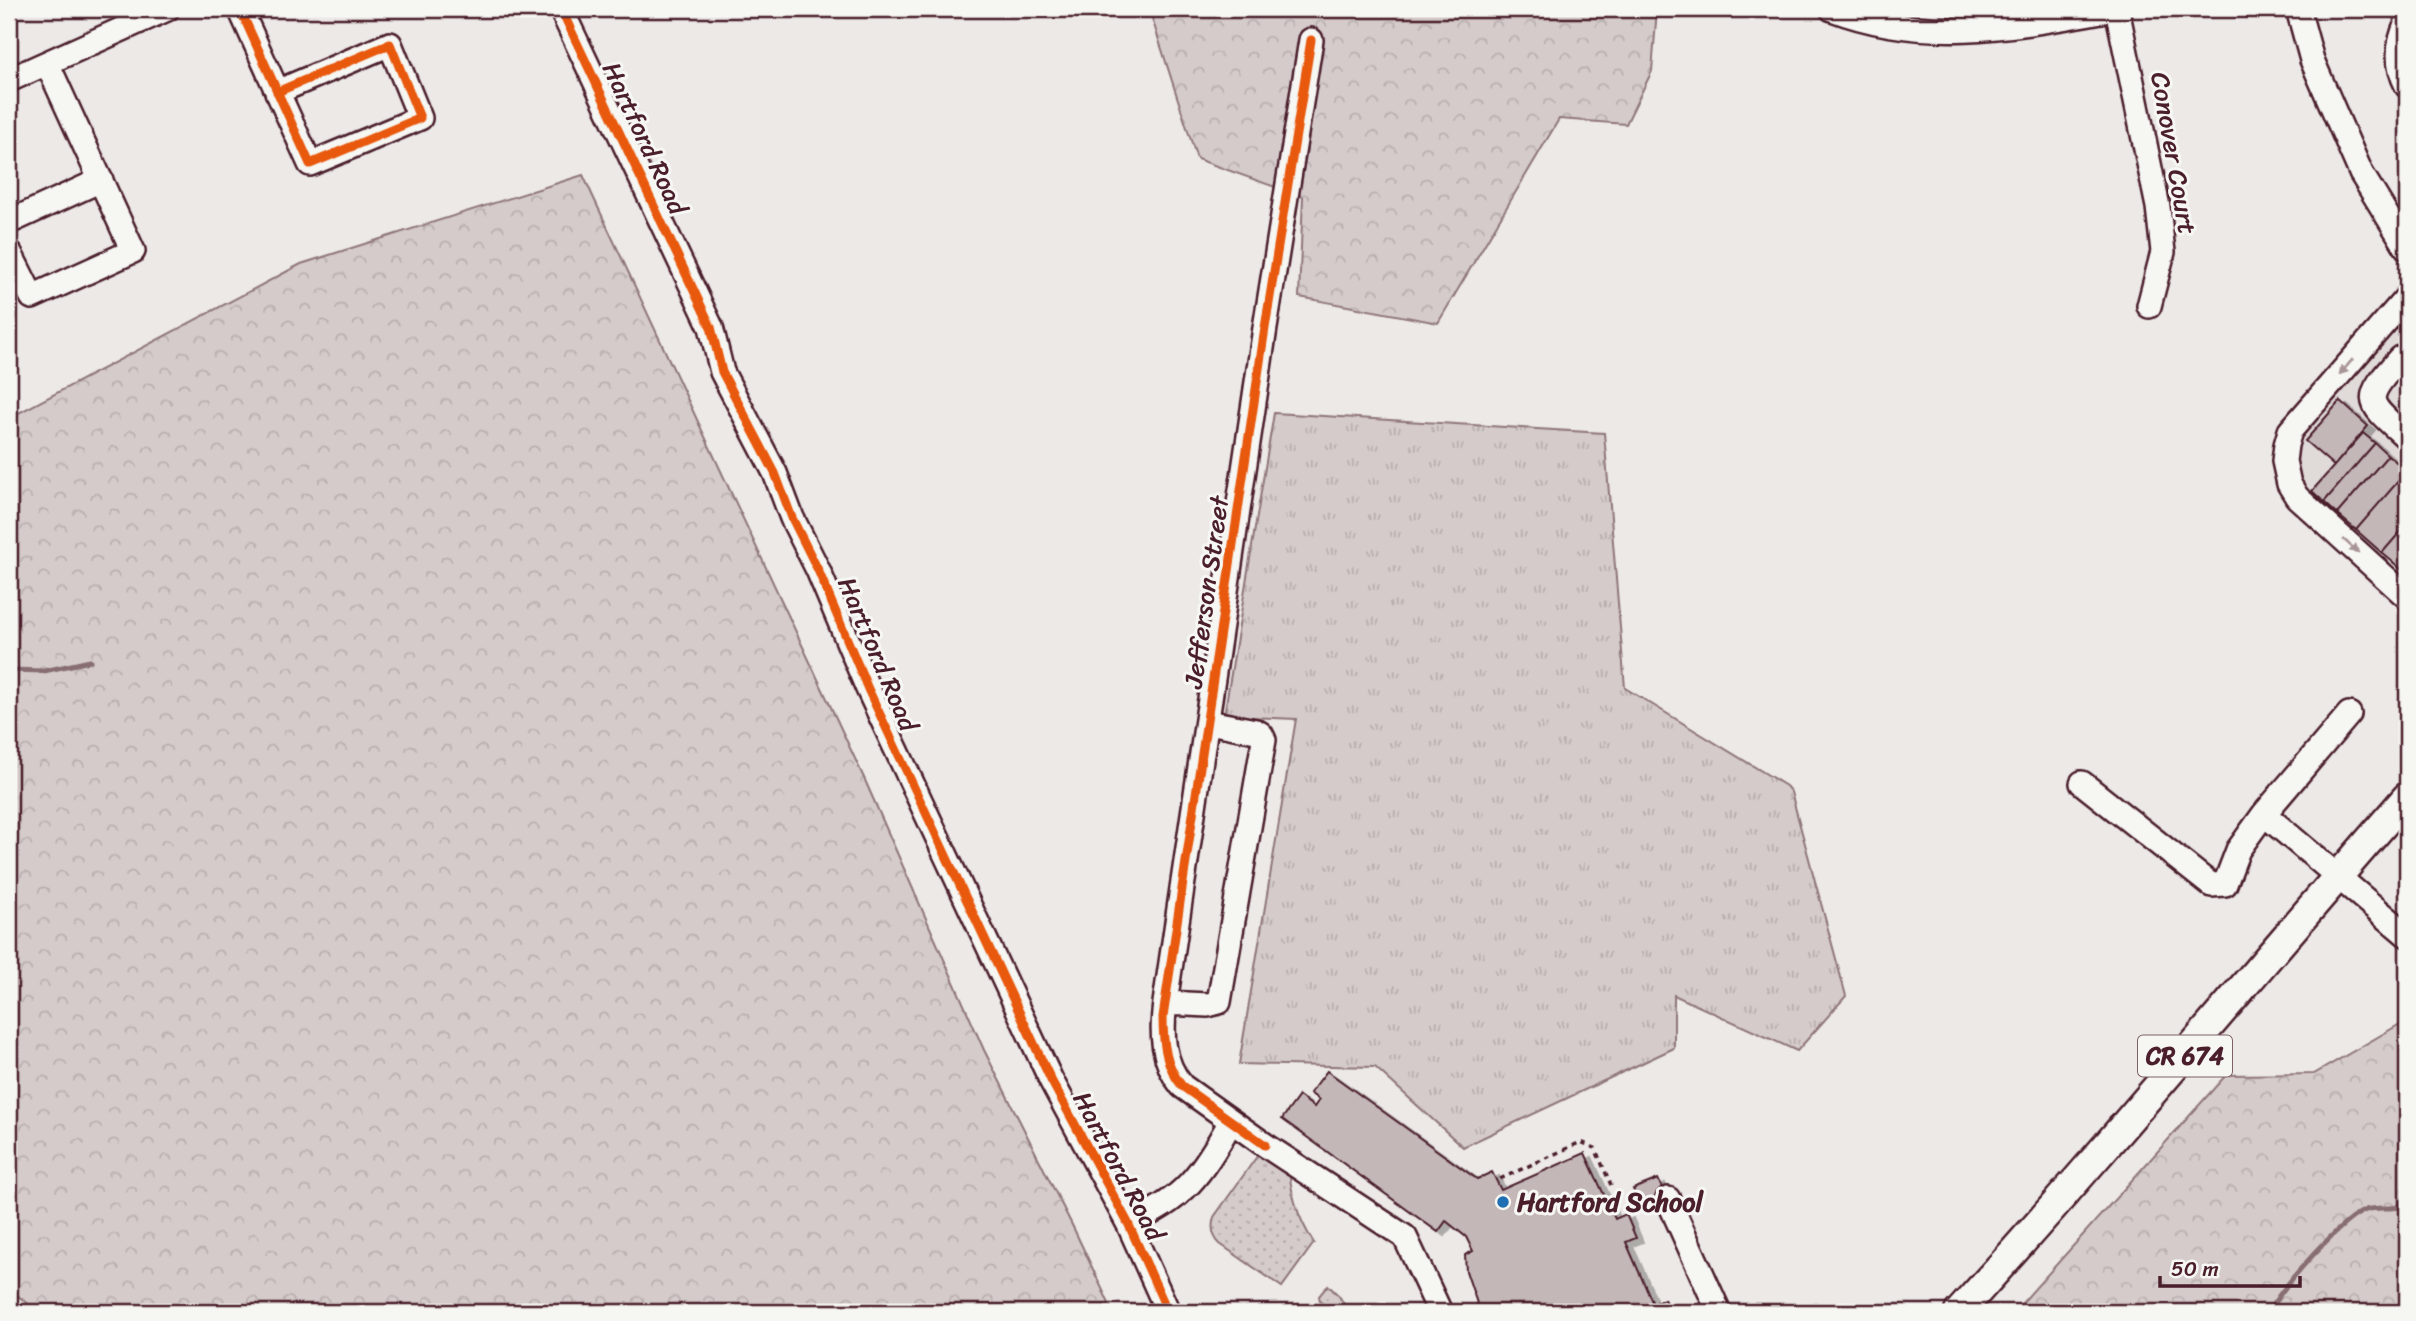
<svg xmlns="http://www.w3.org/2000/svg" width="2416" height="1321" font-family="Sriracha,sans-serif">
	<defs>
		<pattern id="grass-dots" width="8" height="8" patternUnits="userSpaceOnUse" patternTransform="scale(1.75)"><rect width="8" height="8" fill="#d4cbca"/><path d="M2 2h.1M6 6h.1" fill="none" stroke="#b8aeae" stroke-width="1.8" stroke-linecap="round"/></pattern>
		<pattern id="forest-crowns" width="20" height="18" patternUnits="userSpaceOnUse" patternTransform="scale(1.75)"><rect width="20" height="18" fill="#d4cbca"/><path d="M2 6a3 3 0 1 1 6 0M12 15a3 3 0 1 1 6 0" fill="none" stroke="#b8aeae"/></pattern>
		<pattern id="park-tufts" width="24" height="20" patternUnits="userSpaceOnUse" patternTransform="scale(1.75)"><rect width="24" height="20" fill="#d4cbca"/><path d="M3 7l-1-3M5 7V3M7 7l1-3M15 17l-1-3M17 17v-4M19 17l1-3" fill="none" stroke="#b8aeae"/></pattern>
		<filter id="shadow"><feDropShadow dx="7" dy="4" stdDeviation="0" flood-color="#0004"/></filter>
	</defs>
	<rect width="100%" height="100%" fill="#ece9e6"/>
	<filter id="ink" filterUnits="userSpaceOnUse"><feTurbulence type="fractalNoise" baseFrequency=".0143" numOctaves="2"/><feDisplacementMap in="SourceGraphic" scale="14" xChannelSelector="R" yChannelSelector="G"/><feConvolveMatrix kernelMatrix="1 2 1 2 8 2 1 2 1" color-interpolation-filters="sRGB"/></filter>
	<g filter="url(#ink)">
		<path fill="#e0dad8" d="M2407,297V597L2302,503L2285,453Z"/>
		<path fill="url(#grass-dots)" stroke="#8f757a" stroke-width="2" d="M1265,1145L1289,1160C1289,1191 1297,1217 1314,1243L1282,1287L1220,1244C1212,1236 1211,1227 1214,1217Z
			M1328,1285L1339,1296L1349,1312H1331L1320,1301L1319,1296Z"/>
		<path fill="url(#forest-crowns)" stroke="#8f757a" stroke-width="2" d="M1149,9H1657L1652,71L1626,124L1559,119L1438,323L1299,297L1303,197L1197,159Z
			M583,175L864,778L984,1050L1074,1229L1113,1312H39L9,1289V418L301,264Z
			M2407,1020V1312H2014L2226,1075L2314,1074Z"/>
		<path fill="url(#park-tufts)" stroke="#8f757a" stroke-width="2" d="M1274,413L1604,433L1625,688L1786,786L1791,792L1846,996L1797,1051L1674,995V1048L1463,1147L1375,1067L1239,1064L1296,719L1224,716Z"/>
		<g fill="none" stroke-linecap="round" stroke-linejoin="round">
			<path stroke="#886e73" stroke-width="5" d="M9,670L44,671L90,661
				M2269,1312C2279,1289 2343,1218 2366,1210C2376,1207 2389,1209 2399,1207L2407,1193"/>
		</g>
		<path fill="#c4b7b7" stroke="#4a1f2b" stroke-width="2" filter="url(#shadow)" d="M2340,401L2368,426L2334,466L2305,441Z
			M2363,433L2375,443L2324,502L2312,491Z
			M2375,443L2388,455L2337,514L2324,502Z
			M2388,455L2407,471L2356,530L2337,514Z
			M2407,471V524L2382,553L2356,530Z
			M2407,524V574L2382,553Z
			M1327,1071L1477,1179L1492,1172L1501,1190L1585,1153L1615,1219L1626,1214L1636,1238L1626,1242L1653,1304L1664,1299L1670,1312H1480L1466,1271L1465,1255L1473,1251L1466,1237L1446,1221L1438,1232L1282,1119L1299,1096L1314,1107L1319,1100L1310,1093Z
			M1658,1179L1665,1195L1640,1206L1633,1189Z"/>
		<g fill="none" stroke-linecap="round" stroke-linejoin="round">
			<defs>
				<path id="minor" d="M240,9L310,164L420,118L390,44L277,92
					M561,9L711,327L722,372L775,473L792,518L818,570L868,689L1051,1080L1128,1223L1168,1312
					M1832,9C1926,45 2017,26 2113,9
					M2117,9L2158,207L2163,252L2149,306
					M2298,9L2312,60L2361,173L2407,248
					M2407,23C2397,44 2396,65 2407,86
					M1311,40L1265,328L1165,1003C1161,1033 1162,1062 1182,1086L1265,1145L1405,1237L1440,1312
					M9,80L167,9
					M9,222L101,180
					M9,251L32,297L133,251L47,63
					M2407,297L2290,431L2286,445L2284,461L2289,484L2297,497L2407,597
					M2400,358C2361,401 2366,401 2407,438
					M2349,714L2264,814L2407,935
					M2082,783L2211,885L2225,884L2238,850L2264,814
					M1165,1003L1208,1005L1219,1002L1264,740L1261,734L1256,731L1208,722
					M1668,1199L1719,1312
					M1128,1223C1183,1202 1204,1171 1231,1121"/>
				<path id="major" d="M1959,1312C2112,1144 2257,968 2407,797"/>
			</defs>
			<use href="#minor" stroke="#4a1f2b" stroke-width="28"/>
			<use href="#major" stroke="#4a1f2b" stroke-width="33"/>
			<path stroke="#4a1f2b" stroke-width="3.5" stroke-dasharray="5 5" stroke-linecap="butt" d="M1500,1179L1581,1142L1595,1148L1611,1185
				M1470,1312L1478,1309"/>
			<use href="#minor" stroke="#f6f6f2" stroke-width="23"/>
			<use href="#major" stroke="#f6f6f2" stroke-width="28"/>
			<defs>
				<path id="cycleway" d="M240,9L310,164L420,118L390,44L277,92
					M561,9L711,327L722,372L775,473L792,518L818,570L868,689L1051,1080L1128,1223L1168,1312
					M1265,1145L1182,1086C1165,1065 1163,1042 1163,1017L1265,328L1311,40"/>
			</defs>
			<use href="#cycleway" stroke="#f6f6f2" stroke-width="13"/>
			<use href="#cycleway" stroke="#e8590c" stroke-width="9"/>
		</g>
		<defs><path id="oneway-solid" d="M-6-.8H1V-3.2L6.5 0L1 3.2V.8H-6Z" transform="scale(1.75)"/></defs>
		<g fill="#a99598">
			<use href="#oneway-solid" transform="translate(2346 367) rotate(131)"/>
			<use href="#oneway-solid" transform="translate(2351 546) rotate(42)"/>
		</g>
	</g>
	<circle fill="#1f6fb2" stroke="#f6f6f2" stroke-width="2.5" cx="1503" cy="1202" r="7"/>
	<g text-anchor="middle" stroke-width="6" stroke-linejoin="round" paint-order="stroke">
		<rect fill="#f6f6f2" stroke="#7e6067" stroke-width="2" x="2138" y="1035.5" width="94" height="41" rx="5"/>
		<g font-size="24" font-weight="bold" fill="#4a1f2b">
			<text x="2185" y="1064">CR 674</text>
		</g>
		<g font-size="26" fill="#4a1f2b" stroke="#f6f6f2">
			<text transform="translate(645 138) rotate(65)" y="9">Hartford Road</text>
			<text transform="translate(2174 153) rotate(80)" y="9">Conover Court</text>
			<text transform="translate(1206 592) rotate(-82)" y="9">Jefferson Street</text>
			<text transform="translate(878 654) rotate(67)" y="9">Hartford Road</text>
			<text transform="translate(1119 1166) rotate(62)" y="9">Hartford Road</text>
		</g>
		<g font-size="26" font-weight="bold" fill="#4a1f2b" stroke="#f6f6f2" text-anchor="start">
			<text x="1517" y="1211">Hartford School</text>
		</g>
	</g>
	<rect width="2416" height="1321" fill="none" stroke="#f6f6f2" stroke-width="35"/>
	<rect x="18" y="18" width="2381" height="1286" fill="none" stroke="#4a1f2b" stroke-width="2.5" filter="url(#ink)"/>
	<path d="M2160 1276v10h140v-10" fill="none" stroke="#4a1f2b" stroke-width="3.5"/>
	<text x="2171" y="1276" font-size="21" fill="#4a1f2b" stroke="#f6f6f2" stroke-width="5" paint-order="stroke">50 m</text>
</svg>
